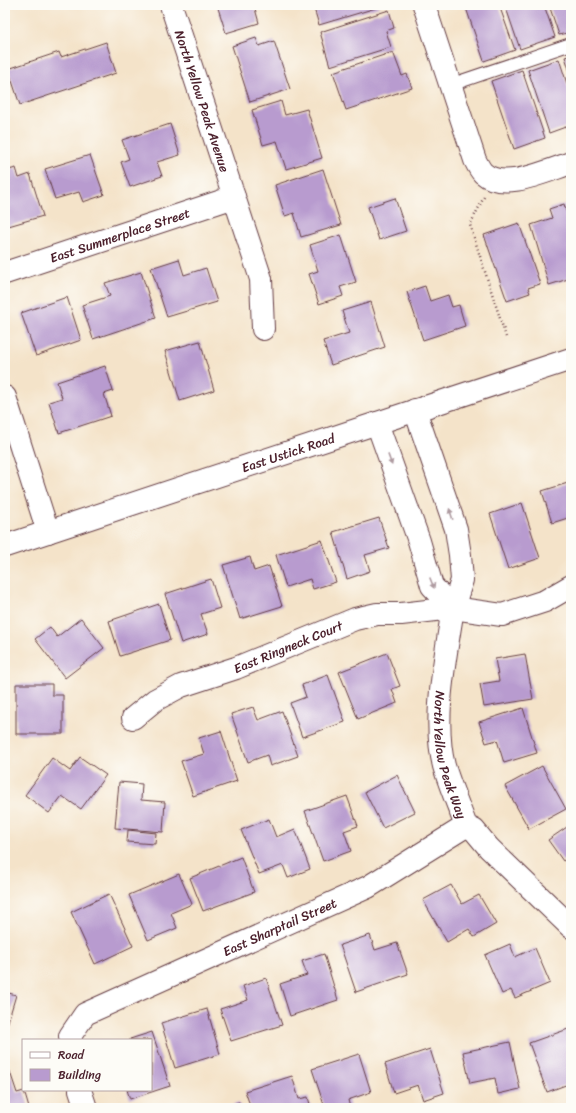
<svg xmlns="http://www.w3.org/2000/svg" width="576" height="1113" font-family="Sriracha,sans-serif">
	<rect width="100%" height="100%" fill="#fdfcf7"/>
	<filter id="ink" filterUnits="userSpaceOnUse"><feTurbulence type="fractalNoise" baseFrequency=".025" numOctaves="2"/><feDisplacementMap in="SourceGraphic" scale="8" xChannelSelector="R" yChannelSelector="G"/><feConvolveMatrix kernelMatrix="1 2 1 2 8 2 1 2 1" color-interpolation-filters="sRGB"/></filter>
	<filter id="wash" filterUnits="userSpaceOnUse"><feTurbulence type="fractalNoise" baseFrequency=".012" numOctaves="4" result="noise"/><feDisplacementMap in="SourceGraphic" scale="16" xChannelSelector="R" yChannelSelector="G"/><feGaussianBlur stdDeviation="0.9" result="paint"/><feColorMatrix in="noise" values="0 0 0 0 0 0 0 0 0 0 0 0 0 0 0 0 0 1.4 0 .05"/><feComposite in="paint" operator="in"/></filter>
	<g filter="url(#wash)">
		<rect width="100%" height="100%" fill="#f4e3c9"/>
		<g id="blocks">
			<path fill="#b89bcf" d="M217,5H254L259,23L226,33Z
				M313,5H378L379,7L319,25Z
				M465,5H499L515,50L484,61Z
				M505,5H544L555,37L520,49Z
				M549,5H571V32L559,35Z
				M389,10L394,28L386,31L391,47L330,66L320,32Z
				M256,38L259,46L274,41L290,89L250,102L232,46Z
				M106,42L116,73L20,105L8,69L59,52L61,57Z
				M393,52L402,76L407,74L412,88L346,110L333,72Z
				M571,55V75L565,57Z
				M559,59L571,96V125L549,133L528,70Z
				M522,70L545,138L514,149L491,81Z
				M281,101L285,115L307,109L322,158L286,169L277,141L263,145L252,110Z
				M170,124L180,155L157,162L162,176L130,187L121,162L129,159L122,140Z
				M90,155L104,195L83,202L79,192L55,199L45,169Z
				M16,168L19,178L30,174L43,216L5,227V171Z
				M323,169L341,225L301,237L294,213L285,216L275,185Z
				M395,198L406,231L379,240L368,207Z
				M564,204L571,227V278L549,285L531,225L552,218L549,209Z
				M519,223L540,284L528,288L530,293L507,301L484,235Z
				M341,235L356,282L340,287L343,296L319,304L309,274L318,271L310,245Z
				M179,259L184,275L206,268L217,302L167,317L151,268Z
				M141,272L156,318L93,339L82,305L110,296L105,283Z
				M425,286L430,301L448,295L452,307L459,305L465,326L423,340L407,292Z
				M67,297L81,340L36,356L21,313Z
				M371,302L385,347L331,365L323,341L349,333L342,311Z
				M200,341L214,390L180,401L165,351Z
				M105,366L113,391L104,394L111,416L59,433L49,402L62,398L57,382Z
				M571,482V517L552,523L542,491Z
				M522,503L540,558L508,569L490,514Z
				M379,518L389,548L365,555L370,571L347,579L333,532Z
				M322,540L336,582L313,589L310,579L286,587L276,555Z
				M250,557L254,571L269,566L282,606L240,619L223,565Z
				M211,579L220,608L201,614L208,634L181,643L165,594Z
				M159,604L170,640L120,656L109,621Z
				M81,618L104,648L65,678L35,639L50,627L57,637Z
				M387,653L400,686L392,689L397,703L358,719L339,672Z
				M525,654L533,699L484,707L480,684L499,681L495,659Z
				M328,675L345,722L302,737L290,703L306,697L302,685Z
				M16,684H52V695H63V734H16Z
				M253,707L258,720L282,711L298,756L270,766L267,755L248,762L231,714Z
				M523,708L537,753L504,763L497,740L486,743L479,722Z
				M221,731L237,781L193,796L181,761L204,754L199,738Z
				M80,757L106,775L81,809L62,796L49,813L25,795L52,758L70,771Z
				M542,766L566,809L529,829L505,786Z
				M397,775L415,812L383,828L365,792Z
				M119,782L142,784L141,800L165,802L163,832L115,828Z
				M347,796L358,826L344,831L351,851L323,861L305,811Z
				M269,819L276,837L295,829L310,869L288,878L283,865L259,874L241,830Z
				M567,827L571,832V863L568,858L563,861L548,840Z
				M128,830L156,833L155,844L127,842Z
				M241,857L254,892L203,911L190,878Z
				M179,874L192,904L171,913L177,928L148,940L129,895Z
				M451,885L462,904L479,895L496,924L474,937L469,929L447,942L423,900Z
				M109,894L133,946L95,964L71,912Z
				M370,935L375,950L397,943L408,974L356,992L340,945Z
				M510,944L515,957L535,948L550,983L515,998L511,990L502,994L485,955Z
				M324,954L338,1000L290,1016L280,984L307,975L302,961Z
				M266,978L282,1025L231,1041L220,1009L248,1000L243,986Z
				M5,992L16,995L7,1025L5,1024Z
				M207,1009L220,1054L175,1068L161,1023Z
				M571,1028V1069H570L571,1083L547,1092L529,1043Z
				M152,1032L170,1086L130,1099L127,1090H151V1040H130V1039Z
				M510,1042L520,1089L498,1094L495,1078L470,1083L463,1052Z
				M430,1049L444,1093L423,1100L418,1085L394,1093L385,1064Z
				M359,1054L371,1092L348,1100L350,1108H325L312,1069Z
				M5,1060H6L17,1093L24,1091L29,1108H5Z
				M292,1076L299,1099L308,1097L311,1108H251L245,1091Z
				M239,1102L241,1108H223Z"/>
		</g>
	</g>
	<g filter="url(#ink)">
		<use href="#blocks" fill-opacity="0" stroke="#643c43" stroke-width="1"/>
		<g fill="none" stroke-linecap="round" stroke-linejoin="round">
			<defs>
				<path id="lane" d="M450,85L571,44"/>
				<g id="street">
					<path id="s1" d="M171,5L261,279L263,329"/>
					<path d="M424,5L475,160C477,164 480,170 483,173C504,192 548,170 571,163"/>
					<path id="s2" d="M5,273L234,197"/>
					<path d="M5,397L48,532"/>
					<path d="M377,423L419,541L432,586L453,608L462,580L460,555L456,529L415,410"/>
					<path id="s3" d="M453,608C446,655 432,719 444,766C450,786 459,807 466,826L474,830L489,848L571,927"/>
					<path id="s4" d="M133,718L155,700L181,686L236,668L355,619L377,614H401L453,608L502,615L545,601L571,586"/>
					<path id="s5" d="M71,1040L70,1036L85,1014L368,887L466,826"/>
					<path d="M80,1090L86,1108"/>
				</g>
				<g id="secondary">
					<path id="s6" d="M5,546L571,359"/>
				</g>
			</defs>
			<use href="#lane" stroke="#643c43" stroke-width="14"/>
			<use href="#street" stroke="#643c43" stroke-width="24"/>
			<use href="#secondary" stroke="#643c43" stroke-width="24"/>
			<path stroke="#643c43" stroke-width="2.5" stroke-dasharray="1 3" stroke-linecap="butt" d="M484,197L470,225L506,337"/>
			<use href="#lane" stroke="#fff" stroke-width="12"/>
			<use href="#street" stroke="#fff" stroke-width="22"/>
			<use href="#secondary" stroke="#fff" stroke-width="22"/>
		</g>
		<defs><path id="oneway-solid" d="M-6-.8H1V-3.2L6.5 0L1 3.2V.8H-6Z"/></defs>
		<g fill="#ae9aa0">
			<use href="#oneway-solid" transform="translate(390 460) rotate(70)"/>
			<use href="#oneway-solid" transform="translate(451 514) rotate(-108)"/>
			<use href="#oneway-solid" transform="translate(432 583) rotate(68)"/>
		</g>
	</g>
	<g text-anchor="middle" stroke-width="3.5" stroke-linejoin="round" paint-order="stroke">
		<g font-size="13" fill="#4a1f2b" stroke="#fdfcf7">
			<text dy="5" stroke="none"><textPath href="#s1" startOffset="101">North Yellow Peak Avenue</textPath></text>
			<text dy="5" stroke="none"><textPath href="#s2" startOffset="121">East Summerplace Street</textPath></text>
			<text dy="5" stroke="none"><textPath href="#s6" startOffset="298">East Ustick Road</textPath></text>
			<text dy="5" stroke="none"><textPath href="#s4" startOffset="172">East Ringneck Court</textPath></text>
			<text dy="5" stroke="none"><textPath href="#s3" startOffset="149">North Yellow Peak Way</textPath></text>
			<text dy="5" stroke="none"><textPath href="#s5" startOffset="244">East Sharptail Street</textPath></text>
		</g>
	</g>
	<rect width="576" height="1113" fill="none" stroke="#fdfcf7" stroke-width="20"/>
	<rect x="22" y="1039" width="130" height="52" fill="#fdfcf7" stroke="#b5a4a5"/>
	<rect x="30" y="1052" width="20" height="6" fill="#ffffff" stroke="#b5a4a5"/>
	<text x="58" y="1059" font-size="12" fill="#4a1f2b">Road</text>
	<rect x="30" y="1069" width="20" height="12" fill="#b89bcf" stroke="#b5a4a5"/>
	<text x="58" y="1079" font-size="12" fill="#4a1f2b">Building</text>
</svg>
